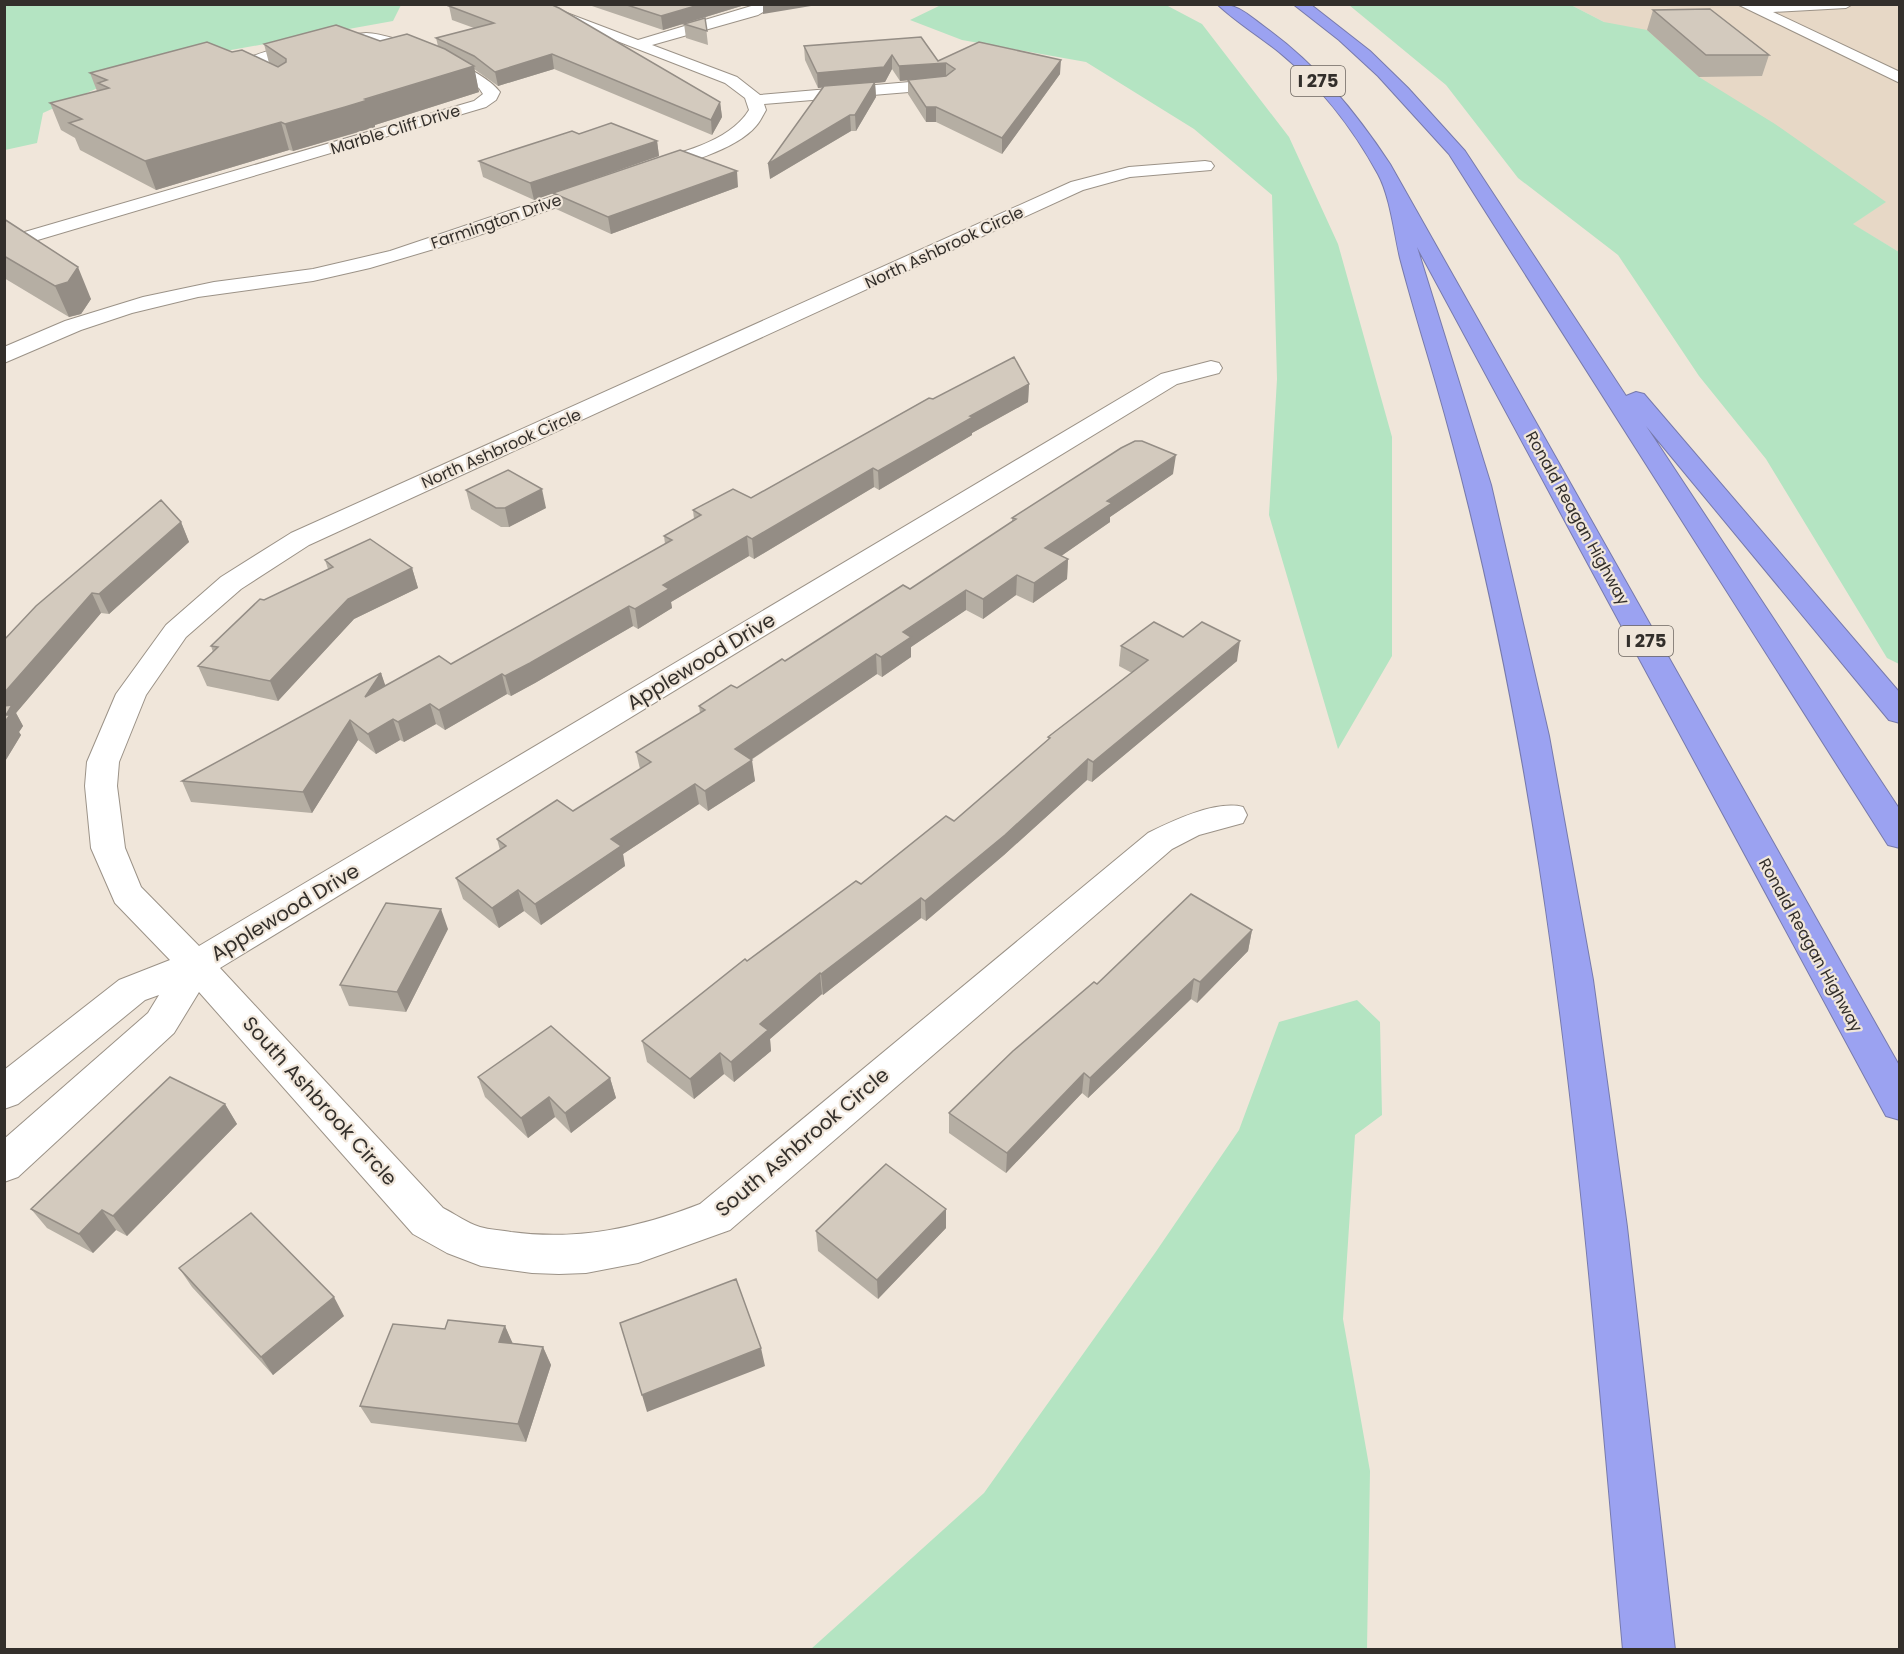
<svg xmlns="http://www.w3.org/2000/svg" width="1904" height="1654" font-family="Poppins,sans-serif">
	<rect width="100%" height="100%" fill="#f0e6da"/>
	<path fill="#e7d8c6" d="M1571,5H1899V252L1852,224L1885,202L1604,22Z"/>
	<path fill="#b4e4c2" d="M4,5H401L393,21L148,65L43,113L37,143L5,150Z
		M941,5H1166L1202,24L1289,137L1338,244L1392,437V656L1338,749L1269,515L1277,379L1272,195L1194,129L1086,62L962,40L910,20Z
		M1349,5H1571L1604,22L1647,30L1699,77L1775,124L1886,202L1853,224L1899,252V664L1887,658L1766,459L1699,376L1618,255L1518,178L1446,85Z
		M1357,1000L1380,1022L1382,1115L1355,1135L1343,1319L1370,1471L1367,1649H811L984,1493L1155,1253L1239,1130L1279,1022Z"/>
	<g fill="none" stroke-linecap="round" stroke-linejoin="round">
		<defs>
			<path id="minor" d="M522,4H543L638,40L758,4H777L758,15L652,45L737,77L760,95L945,79L953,84L945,89L764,104L766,110C763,115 760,122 756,126C736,150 679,166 649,173L643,172L640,168L643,164C677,153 729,143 749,110L745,98L725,83Z
				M1737,4H1853L1846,8L1773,12L1900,72V83Z
				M366,33C396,34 483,68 500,92L496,100L486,107L4,250V238L474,101L483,94L479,88L452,73L377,42L333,46L259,65L282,79L284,82L276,87L247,71L242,63C255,48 344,35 366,33Z
				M1205,161L1211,162L1214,166L1211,170L1130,177L1083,190L309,545L241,589L186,637L146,695L119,762L117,786L125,848L141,887L199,946L1161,374L1211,361L1219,363L1222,368L1219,373L1177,384L220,968L443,1208C455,1214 467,1223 480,1227C490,1230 501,1230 511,1232C577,1241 639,1228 700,1204L1148,833C1172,821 1216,800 1243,807L1247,815L1243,823L1199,835L1172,849L730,1230L638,1263L586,1273L559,1274L532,1273L481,1266L447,1253L413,1234L199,992L174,1033L18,1177L4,1182V1139L148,1013L159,995L145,1000L18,1104L4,1109V1070L119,980L170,960L115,903L91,848L85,786L87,762L116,694L166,625L221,577L291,533L1071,182L1129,167Z
				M598,181L604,182L607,186L604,190L471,238L370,268L313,281L198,297L132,313L81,330L4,363V347L65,321L143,297L214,282L313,269L390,251Z"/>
			<path id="highway" d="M1217,4C1239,4 1248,15 1266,28C1317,65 1355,111 1390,164L1900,1067V1120L1886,1116L1417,247L1491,485L1549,736L1593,980L1627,1227L1675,1650H1623C1585,1225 1555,795 1436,383C1424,342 1411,300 1400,258C1394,232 1390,196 1378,174C1353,128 1319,85 1279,52C1259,36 1236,22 1217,4Z
				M1293,4H1310L1370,51L1408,88L1465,151L1626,396L1636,392L1644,394L1900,693V723L1889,720L1646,426L1900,810V848L1888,845L1449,154L1378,76L1339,40Z"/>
		</defs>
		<use href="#minor" stroke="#9b9287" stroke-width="2"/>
		<use href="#highway" stroke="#777aac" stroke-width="2"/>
		<use href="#minor" fill="#fff" fill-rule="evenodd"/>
		<use href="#highway" fill="#9ba2f1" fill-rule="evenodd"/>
	</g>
	<path fill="#b5aea3" d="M586,4H748L663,30Z
		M449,6L720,102L722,117L712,135L554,69L498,86L474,69L479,92L375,125V127L352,134L293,151L289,150L156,190L80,150L75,138L61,130L50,103L97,91L90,73L232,52L269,63L264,44L380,41L438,46L436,38L474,28L452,20Z
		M1653,10L1769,55L1762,76L1699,77L1647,30Z
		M705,18L708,45L686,38L684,24Z
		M921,37L938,61L1060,74L1002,154L936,122H926L908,94V80L900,81L892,69L885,82L875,83L876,97L856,131H851L770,179L823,87L818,88L805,60L804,46Z
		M579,134L657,141L659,156L554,193L738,187L611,234L556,209L553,193L534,200L483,177L479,161Z
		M4,219L91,299L81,314L69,317L4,278Z
		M1029,384L1028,402L972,433V435L879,490L874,487L754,559L749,556L671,602L672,608L638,629L633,626L535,683L511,696L507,694L445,730L436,724L404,742L400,740L376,754L358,740L312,813L191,802L182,781L381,673L385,686L451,664L665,544L664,536L694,519L693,510L751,498L933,399Z
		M1173,474L1110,517V522L1061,556L1068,559L1067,579L1033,603L1016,595L983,619L966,610L911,647V657L882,677L877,674L751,760L755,781L708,811L699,804L623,854L625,866L541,925L524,911L499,928L463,899L456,878L500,850L497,839L573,811L640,769L636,752L700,713L699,706L737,688L910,589L1012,522V518Z
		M466,490L546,508L509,527H501L471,509Z
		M181,522L189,542L109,614L101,613L16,713L23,726L19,732L21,735L4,763V640Z
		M325,560L412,568L418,588L354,619L278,701L207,686L198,666L213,652L211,646L264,600L328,569Z
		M1183,637L1237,661L1092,782L1087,780L1004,855L926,921L921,918L823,995L822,994L770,1039L771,1051L734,1082L724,1074L694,1099L647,1062L642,1041L747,961L954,821L1048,740V737L1132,673L1119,666L1121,646Z
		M448,929L406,1012L349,1006L340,985Z
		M1252,930L1248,951L1197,1003L1191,999L1088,1098L1082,1093L1006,1173L949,1133V1113L1097,984Z
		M478,1077L610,1078L616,1098L571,1133L555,1117L528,1138L485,1097Z
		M225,1104L237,1124L127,1236L116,1230L93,1253L47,1228L31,1209Z
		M946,1228L878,1299L818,1251L816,1231Z
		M179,1268L344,1316L273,1375L192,1287Z
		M505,1326L512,1343L543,1347L551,1365L526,1442L371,1423L360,1406L445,1329Z"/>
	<path fill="#948d85" d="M702,4H748L663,30L661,16Z
		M763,4H823L763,14Z
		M552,54L554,69L498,86L495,72Z
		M892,55V69L885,82L875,83L876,97L856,131L855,115L875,83L818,88L817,73Z
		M1061,60L1060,74L1002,154V138Z
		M946,63V77L900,81L899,66Z
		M474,66L479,92L375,125V127L293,151L285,124Z
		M720,102L722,117L712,135L711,120Z
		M926,107H936V122H926Z
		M850,115L851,131L770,179L768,164Z
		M281,122L289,150L156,190L145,161Z
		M657,141L659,156L534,200L530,183Z
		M737,171L738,187L611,234L608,217Z
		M78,267L91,299L81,314L69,317L55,286Z
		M1029,384L1028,402L972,433V435L879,490L878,471L970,416Z
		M1176,455L1173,474L1110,517V522L1044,568L1045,548L1107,501Z
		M873,468L874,487L754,559L752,539Z
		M542,489L546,508L509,527L505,508Z
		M181,522L189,542L109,614L99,594Z
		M747,536L749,556L671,602L672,608L638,629L635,609L663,585Z
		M1068,559L1067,579L1033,603L1034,583Z
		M412,568L418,588L354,619L278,701L270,681L348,599Z
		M1017,575L1016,595L983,619V599Z
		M966,590V610L911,647V657L882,677L881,657L903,632Z
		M92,593L101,613L16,713L23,726L19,732L21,735L4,763V693Z
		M629,606L633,626L535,683L511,696L505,676Z
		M1240,641L1237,661L1092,782L1093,762Z
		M876,654L877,674L737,769L735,749Z
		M381,673L388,693L365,697Z
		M502,674L507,694L445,730L439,710Z
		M430,704L436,724L404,742L398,722Z
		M393,719L400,740L376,754L368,734Z
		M350,720L358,740L312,813L303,792Z
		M1088,759L1087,780L1004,855L926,921L925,901Z
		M752,760L755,781L708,811L705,791Z
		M695,784L699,804L623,854L625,866L541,925L535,904L611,839Z
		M518,890L524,911L499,928L492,908Z
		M921,898V918L823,995L821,974Z
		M441,909L448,929L406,1012L397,992Z
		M1252,930L1248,951L1197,1003L1200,982Z
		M820,973L822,994L770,1039L771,1051L734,1082L731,1062L760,1024Z
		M1194,979L1191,999L1088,1098L1090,1078Z
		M720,1053L724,1074L694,1099L690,1079Z
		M1084,1073L1082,1093L1006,1173L1007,1153Z
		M610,1078L616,1098L571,1133L565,1113Z
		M549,1097L555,1117L528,1138L521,1118Z
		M225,1104L237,1124L127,1236L113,1216Z
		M946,1209V1228L878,1299L877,1280Z
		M102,1210L116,1230L93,1253L79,1234Z
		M334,1297L344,1316L273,1375L261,1357Z
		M505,1326L513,1344L499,1342Z
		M543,1347L551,1365L526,1442L518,1424Z
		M761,1348L765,1366L647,1412L642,1395Z"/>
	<path fill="#d3cabe" stroke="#948d85" stroke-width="1.5" d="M456,4H550L559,8L720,102L711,120L552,54L495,72L474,56L436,38L494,23L449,6Z
		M624,4H702L661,16Z
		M1710,9L1769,55H1706L1653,10Z
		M705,18L707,31L684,24Z
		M336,25L380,41L407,34L445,49L474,66L365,99L368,100L345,107L285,124L281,122L145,161L69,123L82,119L50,103L109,88L98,83L107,80L90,73L207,42L232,52L242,50L278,67L286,62V59L264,44Z
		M921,37L938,61L979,42L1061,60L1002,138L936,107H926L908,80L946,76L955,69L946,63L899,66L892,55L884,67L817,73L804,46Z
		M875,82L855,115H850L768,164L824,86Z
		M611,123L657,141L530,183L479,161L572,131L579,134Z
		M680,150L737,171L608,217L553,193Z
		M4,219L78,267L68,282L55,286L4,256Z
		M1014,357L1029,384L970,416L973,417L878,471L873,468L752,539L747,536L663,585L669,589L635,609L629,606L530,663L505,676L502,674L439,710L430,704L398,722L393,719L368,734L350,720L303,792L182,781L381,673L365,697L439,656L451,664L672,540L664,536L701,515L693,510L733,489L751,498L929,398L933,399Z
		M1135,441H1142L1176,455L1107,501L1112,503L1045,548L1068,559L1034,583L1017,575L983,599L966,590L903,632L911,637L881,657L876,654L735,749L752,760L705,791L695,784L611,839L621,846L535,904L518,890L492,908L456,878L506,846L497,839L557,800L573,811L651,762L636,752L705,710L699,706L731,685L737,688L782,659L785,661L903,585L910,589L1016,519L1012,518L1121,448Z
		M508,470L542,489L505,508H496L466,490Z
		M161,500L181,522L99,594L92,593L4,693V640L36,606Z
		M370,539L412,568L348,599L270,681L198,666L218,647L211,646L260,599L264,600L333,567L325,560Z
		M1154,622L1183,637L1202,622L1240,641L1093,762L1088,759L1005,835L925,901L921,898L821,974L820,973L760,1024L768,1030L731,1062L720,1053L690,1079L642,1041L745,959L747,961L856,881L861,884L946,816L954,821L1050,738L1048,737L1148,660L1121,646Z
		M12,705L6,715H10L4,723V706Z
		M1191,894L1252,930L1200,982L1194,979L1090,1078L1084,1073L1007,1153L949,1113L1013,1051L1094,982L1097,984Z
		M386,903L441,909L397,992L340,985Z
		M551,1026L610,1078L565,1113L549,1097L521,1118L478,1077Z
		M170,1077L225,1104L113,1216L102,1210L79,1234L31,1209Z
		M886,1164L946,1209L877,1280L816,1231Z
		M251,1213L334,1297L261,1357L179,1268Z
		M736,1279L761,1348L642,1395L620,1323Z
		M448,1320L505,1326L499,1342L543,1347L518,1424L360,1406L393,1324L445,1329Z"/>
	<g text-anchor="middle" stroke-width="4.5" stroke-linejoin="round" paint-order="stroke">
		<g font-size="16" fill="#332f2b" stroke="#f0e6da">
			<text transform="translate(395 129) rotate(-17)" y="6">Marble Cliff Drive</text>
			<text transform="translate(496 221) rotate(-19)" y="6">Farmington Drive</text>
			<text transform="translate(944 247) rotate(-25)" y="6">North Ashbrook Circle</text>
			<text transform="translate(501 448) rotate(-24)" y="6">North Ashbrook Circle</text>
			<text transform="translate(1578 518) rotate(61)" y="6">Ronald Reagan Highway</text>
			<text transform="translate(1811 945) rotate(61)" y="6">Ronald Reagan Highway</text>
		</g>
		<g fill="#f0e6da" stroke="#6c6660" stroke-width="1.5">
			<rect x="1291" y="66" width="54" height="30" rx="4.5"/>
			<rect x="1619" y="626" width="54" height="30" rx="4.5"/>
		</g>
		<g font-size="18" font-weight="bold" fill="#332f2b">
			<text x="1318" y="87">I 275</text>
			<text x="1646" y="647">I 275</text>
		</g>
		<g font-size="20" fill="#332f2b" stroke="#f0e6da">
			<text transform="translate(701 661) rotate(-31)" y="7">Applewood Drive</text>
			<text transform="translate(285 912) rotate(-31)" y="7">Applewood Drive</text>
			<text transform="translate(320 1101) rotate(48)" y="7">South Ashbrook Circle</text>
			<text transform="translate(802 1142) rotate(-40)" y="7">South Ashbrook Circle</text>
		</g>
	</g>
	<rect width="1904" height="1654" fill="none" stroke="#332f2b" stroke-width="12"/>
</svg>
